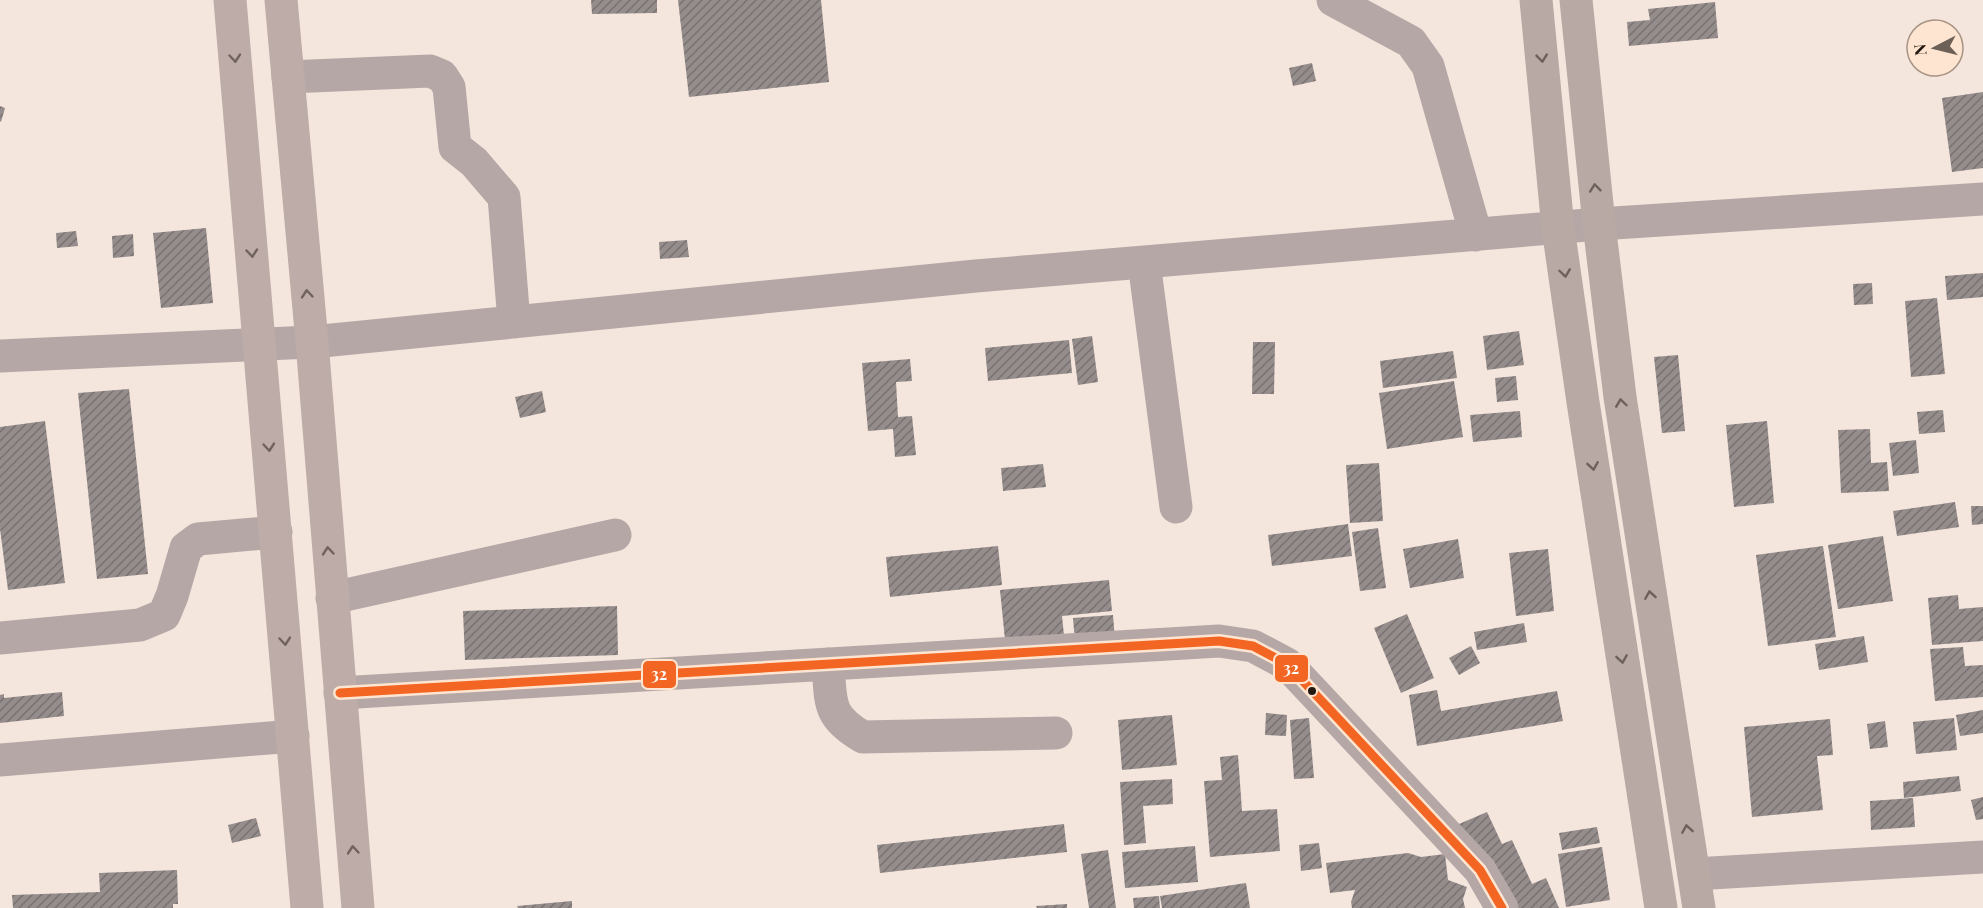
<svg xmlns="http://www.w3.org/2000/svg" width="1983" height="908" font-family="'Playfair Display',serif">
	<defs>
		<pattern id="building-hatch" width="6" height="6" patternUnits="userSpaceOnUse" patternTransform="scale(1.5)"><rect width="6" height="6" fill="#958c8c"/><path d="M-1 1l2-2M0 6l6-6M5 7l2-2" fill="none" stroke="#797271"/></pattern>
	</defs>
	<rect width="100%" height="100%" fill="#f4e6dc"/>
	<path fill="url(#building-hatch)" d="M591,0H657V13L592,14Z
		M678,0H821L829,82L689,97Z
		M1715,2L1718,38L1629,46L1627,22L1650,20L1648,9Z
		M1312,63L1316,81L1293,86L1289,68Z
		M1983,92V168L1952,172L1942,98Z
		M0,106L5,108L1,122L0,121Z
		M206,228L213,303L161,308L153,233Z
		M76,231L78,246L57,248L56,233Z
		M133,234L134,256L113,258L112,236Z
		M687,240L689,257L660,259L659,242Z
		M1983,273V297L1947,300L1945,276Z
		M1872,283L1873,304L1854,305L1853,284Z
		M1937,298L1945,374L1911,377L1905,301Z
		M1519,331L1524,365L1487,370L1483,336Z
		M1092,336L1098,382L1078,385L1072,339Z
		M1069,340L1072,373L988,381L985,348Z
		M1253,342H1275L1274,394H1252Z
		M1453,351L1457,378L1383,388L1380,361Z
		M1678,355L1685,431L1662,433L1654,357Z
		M910,359L912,381L896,382L898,417L912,416L916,455L895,457L893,429L868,431L862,363Z
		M1516,376L1518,400L1497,402L1495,378Z
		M1454,381L1463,437L1387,449L1379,393Z
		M129,389L148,574L97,579L78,393Z
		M542,391L546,412L520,418L515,397Z
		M1943,410L1945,432L1919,434L1917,412Z
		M1520,411L1522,437L1473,442L1470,415Z
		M45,421L65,583L8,590L0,529V427Z
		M1767,421L1774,503L1734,507L1726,425Z
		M1870,429L1871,463L1887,462L1889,491L1841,493L1838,430Z
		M1916,440L1919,473L1893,476L1889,443Z
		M1379,463L1383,521L1350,523L1346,465Z
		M1043,464L1046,487L1003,491L1001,468Z
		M1955,502L1959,527L1897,536L1893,511Z
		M1971,506H1983V524L1972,525Z
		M1348,524L1352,556L1272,566L1268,535Z
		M1378,528L1386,588L1360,591L1352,532Z
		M1883,536L1893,601L1838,609L1828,545Z
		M1458,539L1464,578L1410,588L1403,549Z
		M998,546L1002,585L890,597L886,557Z
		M1823,546L1836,637L1768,646L1756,555Z
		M1548,549L1554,611L1516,616L1509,553Z
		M1109,580L1112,611L1062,616L1065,645L1006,650L1000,590Z
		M1958,595L1959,609L1983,607V641L1932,645L1928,598Z
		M617,606L618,655L465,660L463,611Z
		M1407,614L1434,678L1401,693L1374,628Z
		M1113,615L1116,652L1076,655L1073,618Z
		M1524,623L1527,642L1477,650L1474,632Z
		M1864,636L1868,662L1819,670L1815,644Z
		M1471,646L1480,663L1459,675L1449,658Z
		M1963,647L1965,666L1983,665V697L1935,701L1930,649Z
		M1437,690L1441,711L1557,691L1563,721L1417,746L1409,695Z
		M62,692L64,716L0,723V695L4,694V698Z
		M1983,710V733L1960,736L1956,715Z
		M1266,713L1287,715L1286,736L1265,735Z
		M1172,715L1177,765L1122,770L1118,720Z
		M1309,718L1314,778L1294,779L1290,720Z
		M1954,718L1957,750L1916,754L1913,722Z
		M1830,719L1833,755L1817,756L1823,810L1752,817L1744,727Z
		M1885,721L1888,747L1870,749L1867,724Z
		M1238,755L1242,811L1277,809L1280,851L1210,857L1204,781L1222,780L1220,757Z
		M1959,776L1961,791L1904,798L1903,782Z
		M1172,779L1173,804L1143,806L1146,843L1124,845L1120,782Z
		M1983,797V819L1976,820L1971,800Z
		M1913,798L1915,827L1871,830L1870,801Z
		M1487,812L1502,844L1512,840L1532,884L1546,878L1559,908H1496L1459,824Z
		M256,818L261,836L232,843L228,825Z
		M1064,824L1067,852L880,873L877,845Z
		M1597,827L1600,843L1562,850L1559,833Z
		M1319,843L1322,868L1301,871L1299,845Z
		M1195,846L1198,882L1125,888L1122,852Z
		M1602,847L1610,900L1566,907L1558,854Z
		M1108,850L1116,908H1089L1081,854Z
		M1408,853L1421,857L1445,854L1448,880L1467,887L1463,899L1465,908H1352L1351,902L1355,890L1330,893L1326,863Z
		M177,870L178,904H173V908H13L12,895L100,892L99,873Z
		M1246,883L1250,908H1162L1160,896Z
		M1159,896L1160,908H1134L1133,898Z
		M572,901V908H518L517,906Z
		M1067,904V908H1037L1036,906Z"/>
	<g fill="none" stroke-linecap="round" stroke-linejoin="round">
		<path stroke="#b5a7a6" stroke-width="33" d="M1333,0L1411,42L1428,66L1476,235
			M288,77L430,71L442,76L449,87L455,147L474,162L504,197L514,322
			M1144,262L1176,507
			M0,356L312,342L976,276L1599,224L1983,199
			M332,598L615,535
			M0,638L140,625L164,615L172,596L186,548L198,539L276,532
			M828,664C831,703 827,716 863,737L1056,733
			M340,693L1219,641L1253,646L1287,664L1480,870L1502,908
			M0,760L293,736
			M1694,874L1983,857"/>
		<path stroke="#b8a9a5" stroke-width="33" d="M1536,0L1558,228L1583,402L1661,908
			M1576,0L1599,224L1620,397L1699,908"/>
		<path stroke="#bdaca8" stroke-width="33" d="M230,0L307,908
			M281,0L312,342L358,908"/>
		<defs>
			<path id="bus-1" d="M340,693L1219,641L1253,646L1287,664L1480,870L1502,908"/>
		</defs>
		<use href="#bus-1" stroke="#fee5d1" stroke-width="14"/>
		<use href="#bus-1" stroke="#f26522" stroke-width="9"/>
	</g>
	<defs><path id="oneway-chevron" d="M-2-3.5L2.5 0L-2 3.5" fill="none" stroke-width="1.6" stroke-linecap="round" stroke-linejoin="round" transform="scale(1.5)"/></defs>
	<g stroke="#70625c">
		<use href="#oneway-chevron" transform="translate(235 58) rotate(85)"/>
		<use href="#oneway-chevron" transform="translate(252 253) rotate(85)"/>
		<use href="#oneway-chevron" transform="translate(307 294) rotate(-95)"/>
		<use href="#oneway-chevron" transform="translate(269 447) rotate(85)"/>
		<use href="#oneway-chevron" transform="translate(328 551) rotate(-95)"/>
		<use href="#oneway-chevron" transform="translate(285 641) rotate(85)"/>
		<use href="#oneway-chevron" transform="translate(353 850) rotate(-95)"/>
	</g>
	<g stroke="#6e615a">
		<use href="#oneway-chevron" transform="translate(1542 58) rotate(84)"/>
		<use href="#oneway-chevron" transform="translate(1595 188) rotate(-96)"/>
		<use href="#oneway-chevron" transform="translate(1565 273) rotate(82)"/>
		<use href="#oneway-chevron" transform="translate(1621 403) rotate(-98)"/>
		<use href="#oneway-chevron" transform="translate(1593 466) rotate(81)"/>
		<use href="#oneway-chevron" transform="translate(1650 595) rotate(-99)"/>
		<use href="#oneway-chevron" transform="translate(1622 659) rotate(81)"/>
		<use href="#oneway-chevron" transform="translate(1687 829) rotate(-99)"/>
	</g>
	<circle fill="#241910" stroke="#fee5d1" stroke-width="2" cx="1312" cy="691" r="5"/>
	<g stroke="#fee5d1" stroke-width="2">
		<rect x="1274" y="654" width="35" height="29" rx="6" fill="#f26522"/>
		<rect x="642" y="660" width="35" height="29" rx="6" fill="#f26522"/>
	</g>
	<g font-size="16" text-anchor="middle" font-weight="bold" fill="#fff">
		<text x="1291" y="674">32</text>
		<text x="659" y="680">32</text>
	</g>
	<g transform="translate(1935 48) rotate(263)"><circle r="28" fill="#fee5d1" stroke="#a79384" stroke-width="1.5"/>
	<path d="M0-4.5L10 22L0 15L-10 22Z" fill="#6d6157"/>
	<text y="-9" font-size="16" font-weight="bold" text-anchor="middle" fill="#241910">N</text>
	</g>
</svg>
